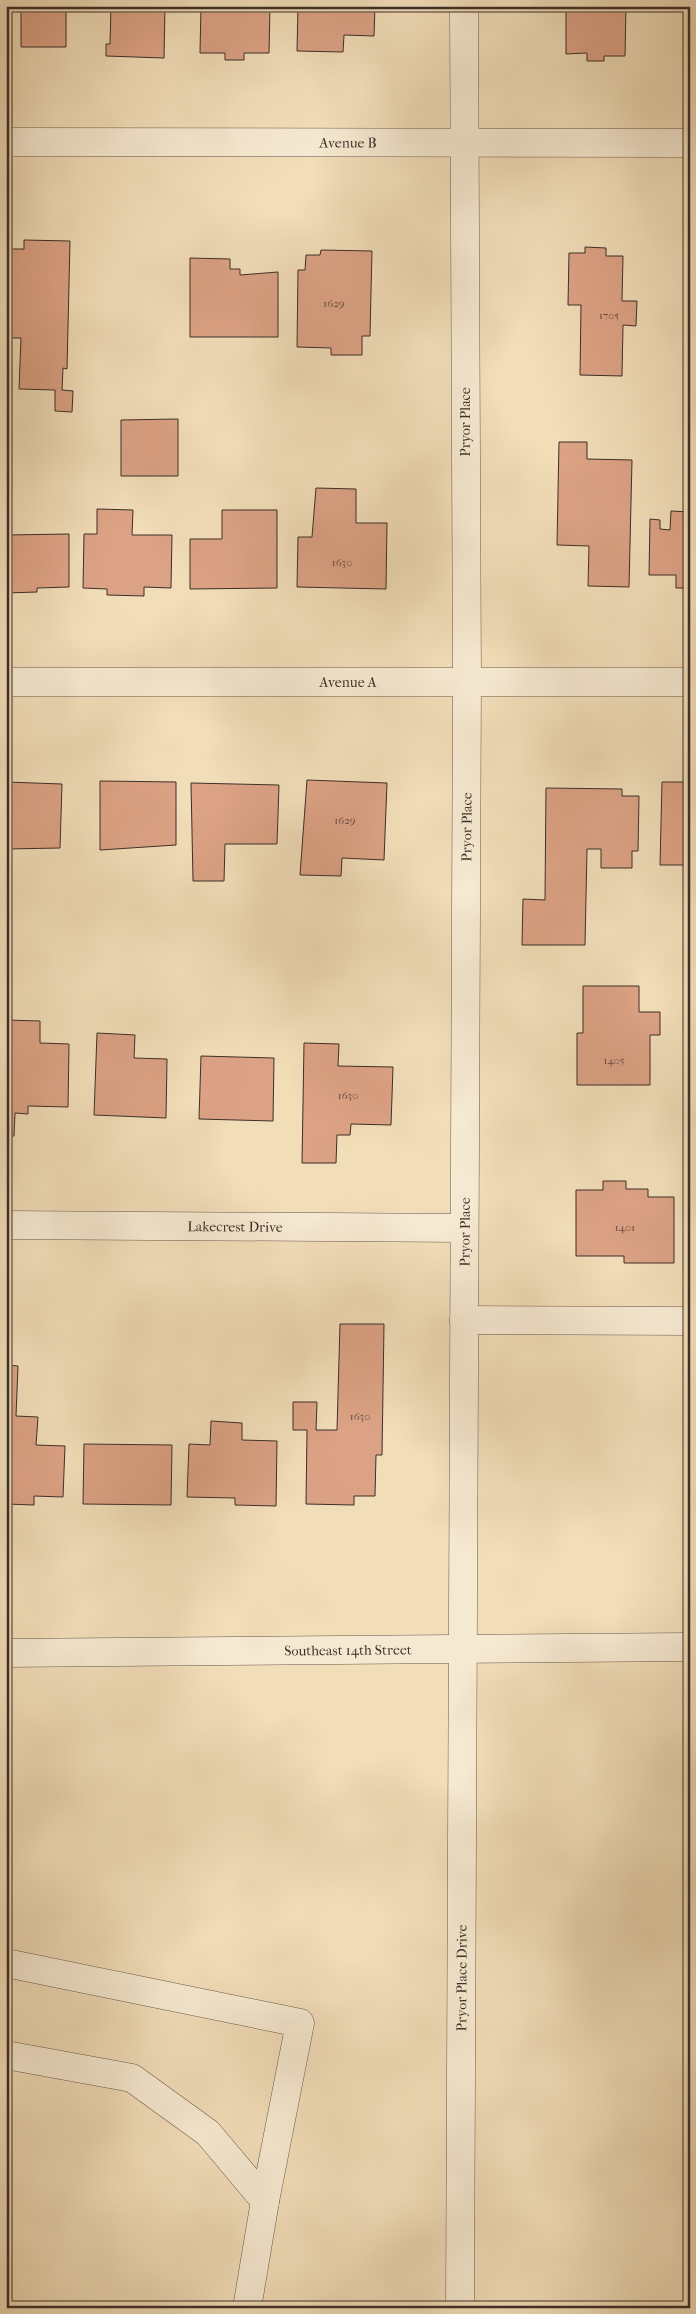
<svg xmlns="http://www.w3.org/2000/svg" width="696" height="2314" font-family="'IM FELL French Canon',serif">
	<rect width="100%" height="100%" fill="#f1ddb8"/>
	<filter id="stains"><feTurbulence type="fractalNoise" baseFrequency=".004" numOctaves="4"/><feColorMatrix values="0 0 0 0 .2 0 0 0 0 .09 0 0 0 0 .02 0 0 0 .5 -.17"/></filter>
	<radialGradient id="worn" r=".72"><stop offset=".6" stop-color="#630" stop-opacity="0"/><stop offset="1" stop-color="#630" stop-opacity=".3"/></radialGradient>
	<path fill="#dca285" stroke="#3c2f29" d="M6,6H66V47H21V6Z
		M111,6H165L164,58L106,56V44H110Z
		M201,6H270L269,53H244V60H225V53H200Z
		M298,6H375L374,36L344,35L343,52L297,51Z
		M566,6H626L625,56H604V61H587V53L566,54Z
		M24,240L70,241L67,369L63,368L62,390L73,391L72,412L55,411V390L19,389L21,338H6V249H24Z
		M585,247L606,248V256H623L622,301H637L636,326L623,325L622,376L580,375L581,305H568L569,253H585Z
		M321,250L372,251L370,336H362V355H331V348L297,347L298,270H305L306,255H320Z
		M190,258L230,259V269H240V275L278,272V337H190Z
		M178,419V476H121V420Z
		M559,442H587V459L632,460L629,587L588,586L589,546L557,545Z
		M316,488L356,489V523H387L386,589L297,587L298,537H312Z
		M97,509L133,510L132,535H172L171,588L144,587V596L107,595V589L83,588L84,534H97Z
		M222,510H277V588L190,589V539H222Z
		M671,511L690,512V588H676V575H649L650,519L660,520V529L670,530Z
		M69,534V587L37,588V592L6,593V535Z
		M307,780L387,783L384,860L342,858L341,876L300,875Z
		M100,781L176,782V845L100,850Z
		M6,782L62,784L60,848L6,849Z
		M662,782H690V865H660Z
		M191,783L279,785L277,844H225L224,881H193Z
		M546,788L622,789V796H639L638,851H632V868H601V849H587L585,945H522L523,899L545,900Z
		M583,986H639V1012H660V1035H650V1085H577V1033H583Z
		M6,1020L40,1021V1043L69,1044L68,1107L28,1106V1114L15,1113L14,1136H6Z
		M97,1033L135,1035L134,1058L167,1059L166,1118L94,1115Z
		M304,1043L339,1044L338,1066L393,1067L391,1125L351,1124L350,1135H337L336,1163H302Z
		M201,1056L274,1058L273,1121L199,1119Z
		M603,1181H626V1189H648V1197H674V1263H624V1256H576V1190H603Z
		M340,1324H384L382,1455H376L375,1496H354V1505L306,1504L307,1430H293V1402H317L316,1430H337Z
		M6,1365L18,1366L16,1416L38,1417L36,1445L65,1446L63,1497L34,1496V1505L6,1504Z
		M211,1421L242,1423V1440L277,1441L276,1506L235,1505V1498L187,1497L189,1444L210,1445Z
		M84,1444L172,1445L171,1505L83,1504Z"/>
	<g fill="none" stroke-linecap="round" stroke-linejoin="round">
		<defs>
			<g id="minor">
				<path id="s1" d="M6,142L690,143"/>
				<path id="s2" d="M6,682H690"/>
				<path id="s3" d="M6,1225L464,1228"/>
				<path d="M464,1320L690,1321"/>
				<path id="s4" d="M6,1653L690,1647"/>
				<path d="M6,1963L300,2023L265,2201L247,2308"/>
				<path d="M6,2055L132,2078L208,2133L265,2201"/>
				<path id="s5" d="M460,2308L467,681L464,6"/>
			</g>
		</defs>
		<use href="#minor" stroke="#695a4d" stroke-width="29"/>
		<use href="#minor" stroke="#f6e9d1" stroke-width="28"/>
	</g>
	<g text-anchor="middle" stroke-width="4" stroke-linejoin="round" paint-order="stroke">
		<g font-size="11" fill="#644c40">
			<text x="334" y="307">1629</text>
			<text x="609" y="319">1705</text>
			<text x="342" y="566">1630</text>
			<text x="345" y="824">1629</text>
			<text x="614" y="1064">1405</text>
			<text x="348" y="1099">1630</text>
			<text x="625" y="1231">1401</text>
			<text x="360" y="1420">1630</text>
		</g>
		<g font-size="14" fill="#3c2f29" stroke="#f6e9d1">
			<text dy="5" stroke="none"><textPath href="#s1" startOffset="342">Avenue B</textPath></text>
			<text transform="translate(465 422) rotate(-90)" y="5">Pryor Place</text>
			<text dy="5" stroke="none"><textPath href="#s2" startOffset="342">Avenue A</textPath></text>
			<text dy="5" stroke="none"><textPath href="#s5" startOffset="1481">Pryor Place</textPath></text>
			<text dy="5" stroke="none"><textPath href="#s3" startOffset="229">Lakecrest Drive</textPath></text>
			<text dy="5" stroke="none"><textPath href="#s5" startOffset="1076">Pryor Place</textPath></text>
			<text dy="5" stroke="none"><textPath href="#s4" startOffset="342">Southeast 14th Street</textPath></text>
			<text dy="5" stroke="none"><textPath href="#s5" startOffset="330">Pryor Place Drive</textPath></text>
		</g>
	</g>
	<rect width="696" height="2314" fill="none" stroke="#f1ddb8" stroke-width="25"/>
	<rect x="8" y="8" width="681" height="2299" fill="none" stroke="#3c2f29" stroke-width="2.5"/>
	<rect x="12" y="12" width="671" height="2289" fill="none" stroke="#3c2f29"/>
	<rect width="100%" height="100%" filter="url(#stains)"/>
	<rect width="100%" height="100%" fill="url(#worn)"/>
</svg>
